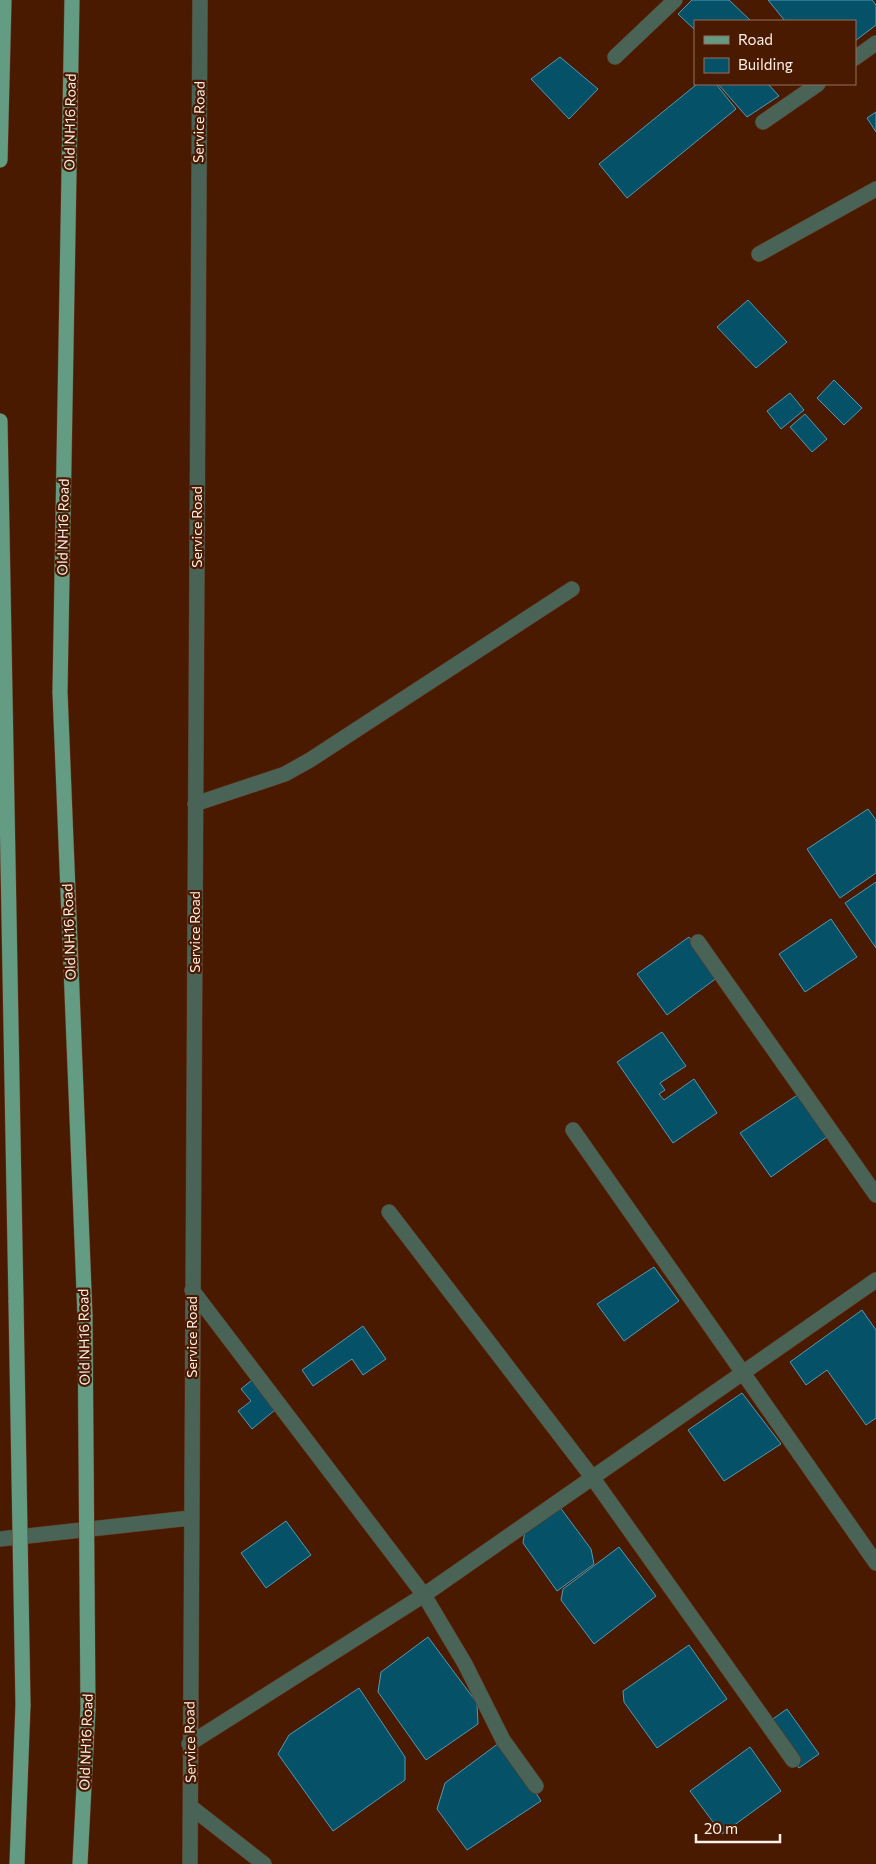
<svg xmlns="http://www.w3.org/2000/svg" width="876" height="1864" font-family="Commissioner,sans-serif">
	<rect width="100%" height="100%" fill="#4a1a00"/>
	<path fill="#055167" stroke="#529ab5" d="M692,0H729L751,21H695V30L678,14Z
		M768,0H872L876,5V25L855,41V21H785Z
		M560,57L598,89L569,119L531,79Z
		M697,84H716L736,109L627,198L599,164Z
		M718,84H768L779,96L747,117Z
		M876,112V132L867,118Z
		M748,300L787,342L756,368L717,327Z
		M834,380L862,408L844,425L817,398Z
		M790,393L804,410L781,429L767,411Z
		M805,414L827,439L812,452L790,427Z
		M868,809L876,820V873L840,898L807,849Z
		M876,882V948L845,903Z
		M831,919L857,957L805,992L779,954Z
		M689,937L718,977L667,1015L637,974Z
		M662,1032L686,1066L660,1083L665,1090L659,1094L664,1100L694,1079L717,1113L673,1143L617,1062Z
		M802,1092L831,1134L771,1177L740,1133Z
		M654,1267L679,1301L624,1341L597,1304Z
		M862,1310L876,1330V1418L866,1425L827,1370L806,1385L790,1362Z
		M363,1326L386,1359L363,1375L352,1359L313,1386L302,1370Z
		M252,1380L275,1410L252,1429L238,1411L251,1401L241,1389Z
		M742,1393L781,1444L724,1481L688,1430Z
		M559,1506L591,1549L594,1564L557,1591L523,1543L525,1531Z
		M286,1521L311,1555L266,1588L241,1553Z
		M619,1547L656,1596L594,1644L561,1600L563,1589Z
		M428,1637L477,1703L478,1724L426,1760L378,1692L381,1672Z
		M689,1645L727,1699L657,1748L624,1702L623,1691Z
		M359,1688L405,1757V1780L333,1831L278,1754L289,1735Z
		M787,1709L819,1754L799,1768L767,1723Z
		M503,1740L541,1801L467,1850L437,1809L445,1783Z
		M750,1747L781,1791L722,1834L690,1791Z"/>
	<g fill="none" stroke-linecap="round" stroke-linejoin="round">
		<defs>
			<path id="minor" d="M615,57L675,0
				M855,58L876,43
				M763,122L818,84
				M759,254L876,189
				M195,804L285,774L310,760L572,589
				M698,942L876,1195
				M573,1130L876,1563
				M389,1212L592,1477L793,1760
				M192,1290L424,1595L465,1664L503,1740L536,1786
				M0,1539L190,1518
				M189,1744L424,1595L876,1280
				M191,1807L264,1864
				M190,1864L200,0"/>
			<path id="major" d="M72,0L60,692L85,1316
				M0,160L4,0
				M0,421L16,1302
				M17,1864L23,1705
				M80,1864L88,1709"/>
		</defs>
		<use href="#minor" stroke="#633821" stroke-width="16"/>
		<use href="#major" stroke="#633821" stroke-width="16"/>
		<use href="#minor" stroke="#496357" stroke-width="15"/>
		<use href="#major" stroke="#639b83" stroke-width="15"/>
		<defs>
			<path id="major-bridge" d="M16,1302L23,1705
				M85,1316L88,1709"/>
		</defs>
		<use href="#major-bridge" stroke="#633821" stroke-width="16" stroke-linecap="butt"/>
		<use href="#major-bridge" stroke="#639b83" stroke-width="15"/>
	</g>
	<g text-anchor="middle" stroke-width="4.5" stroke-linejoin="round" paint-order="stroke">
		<g font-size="14" fill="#fdf0ea" stroke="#4a1a00">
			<text transform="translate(70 122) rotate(-89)" y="5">Old NH16 Road</text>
			<text transform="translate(199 122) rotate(-89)" y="5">Service Road</text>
			<text transform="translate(63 527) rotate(-89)" y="5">Old NH16 Road</text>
			<text transform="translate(197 527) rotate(-90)" y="5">Service Road</text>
			<text transform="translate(69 932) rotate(-92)" y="5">Old NH16 Road</text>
			<text transform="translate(195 932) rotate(-90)" y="5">Service Road</text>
			<text transform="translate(84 1337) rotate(-91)" y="5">Old NH16 Road</text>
			<text transform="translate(192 1337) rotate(-90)" y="5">Service Road</text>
			<text transform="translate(86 1742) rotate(-88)" y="5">Old NH16 Road</text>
			<text transform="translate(190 1742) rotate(-91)" y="5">Service Road</text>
		</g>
	</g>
	<rect x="694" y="20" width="162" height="65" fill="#4a1a00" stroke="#92705e"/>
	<rect x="704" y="36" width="25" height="8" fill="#639b83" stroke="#92705e"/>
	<text x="738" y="45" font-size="15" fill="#fdf0ea">Road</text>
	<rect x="704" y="58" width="25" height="15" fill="#055167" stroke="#92705e"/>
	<text x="738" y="70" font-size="15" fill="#fdf0ea">Building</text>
	<path d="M696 1834v8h84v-8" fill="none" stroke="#fdf0ea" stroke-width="2.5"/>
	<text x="704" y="1834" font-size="15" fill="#fdf0ea" stroke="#4a1a00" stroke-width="4" paint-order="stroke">20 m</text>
</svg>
